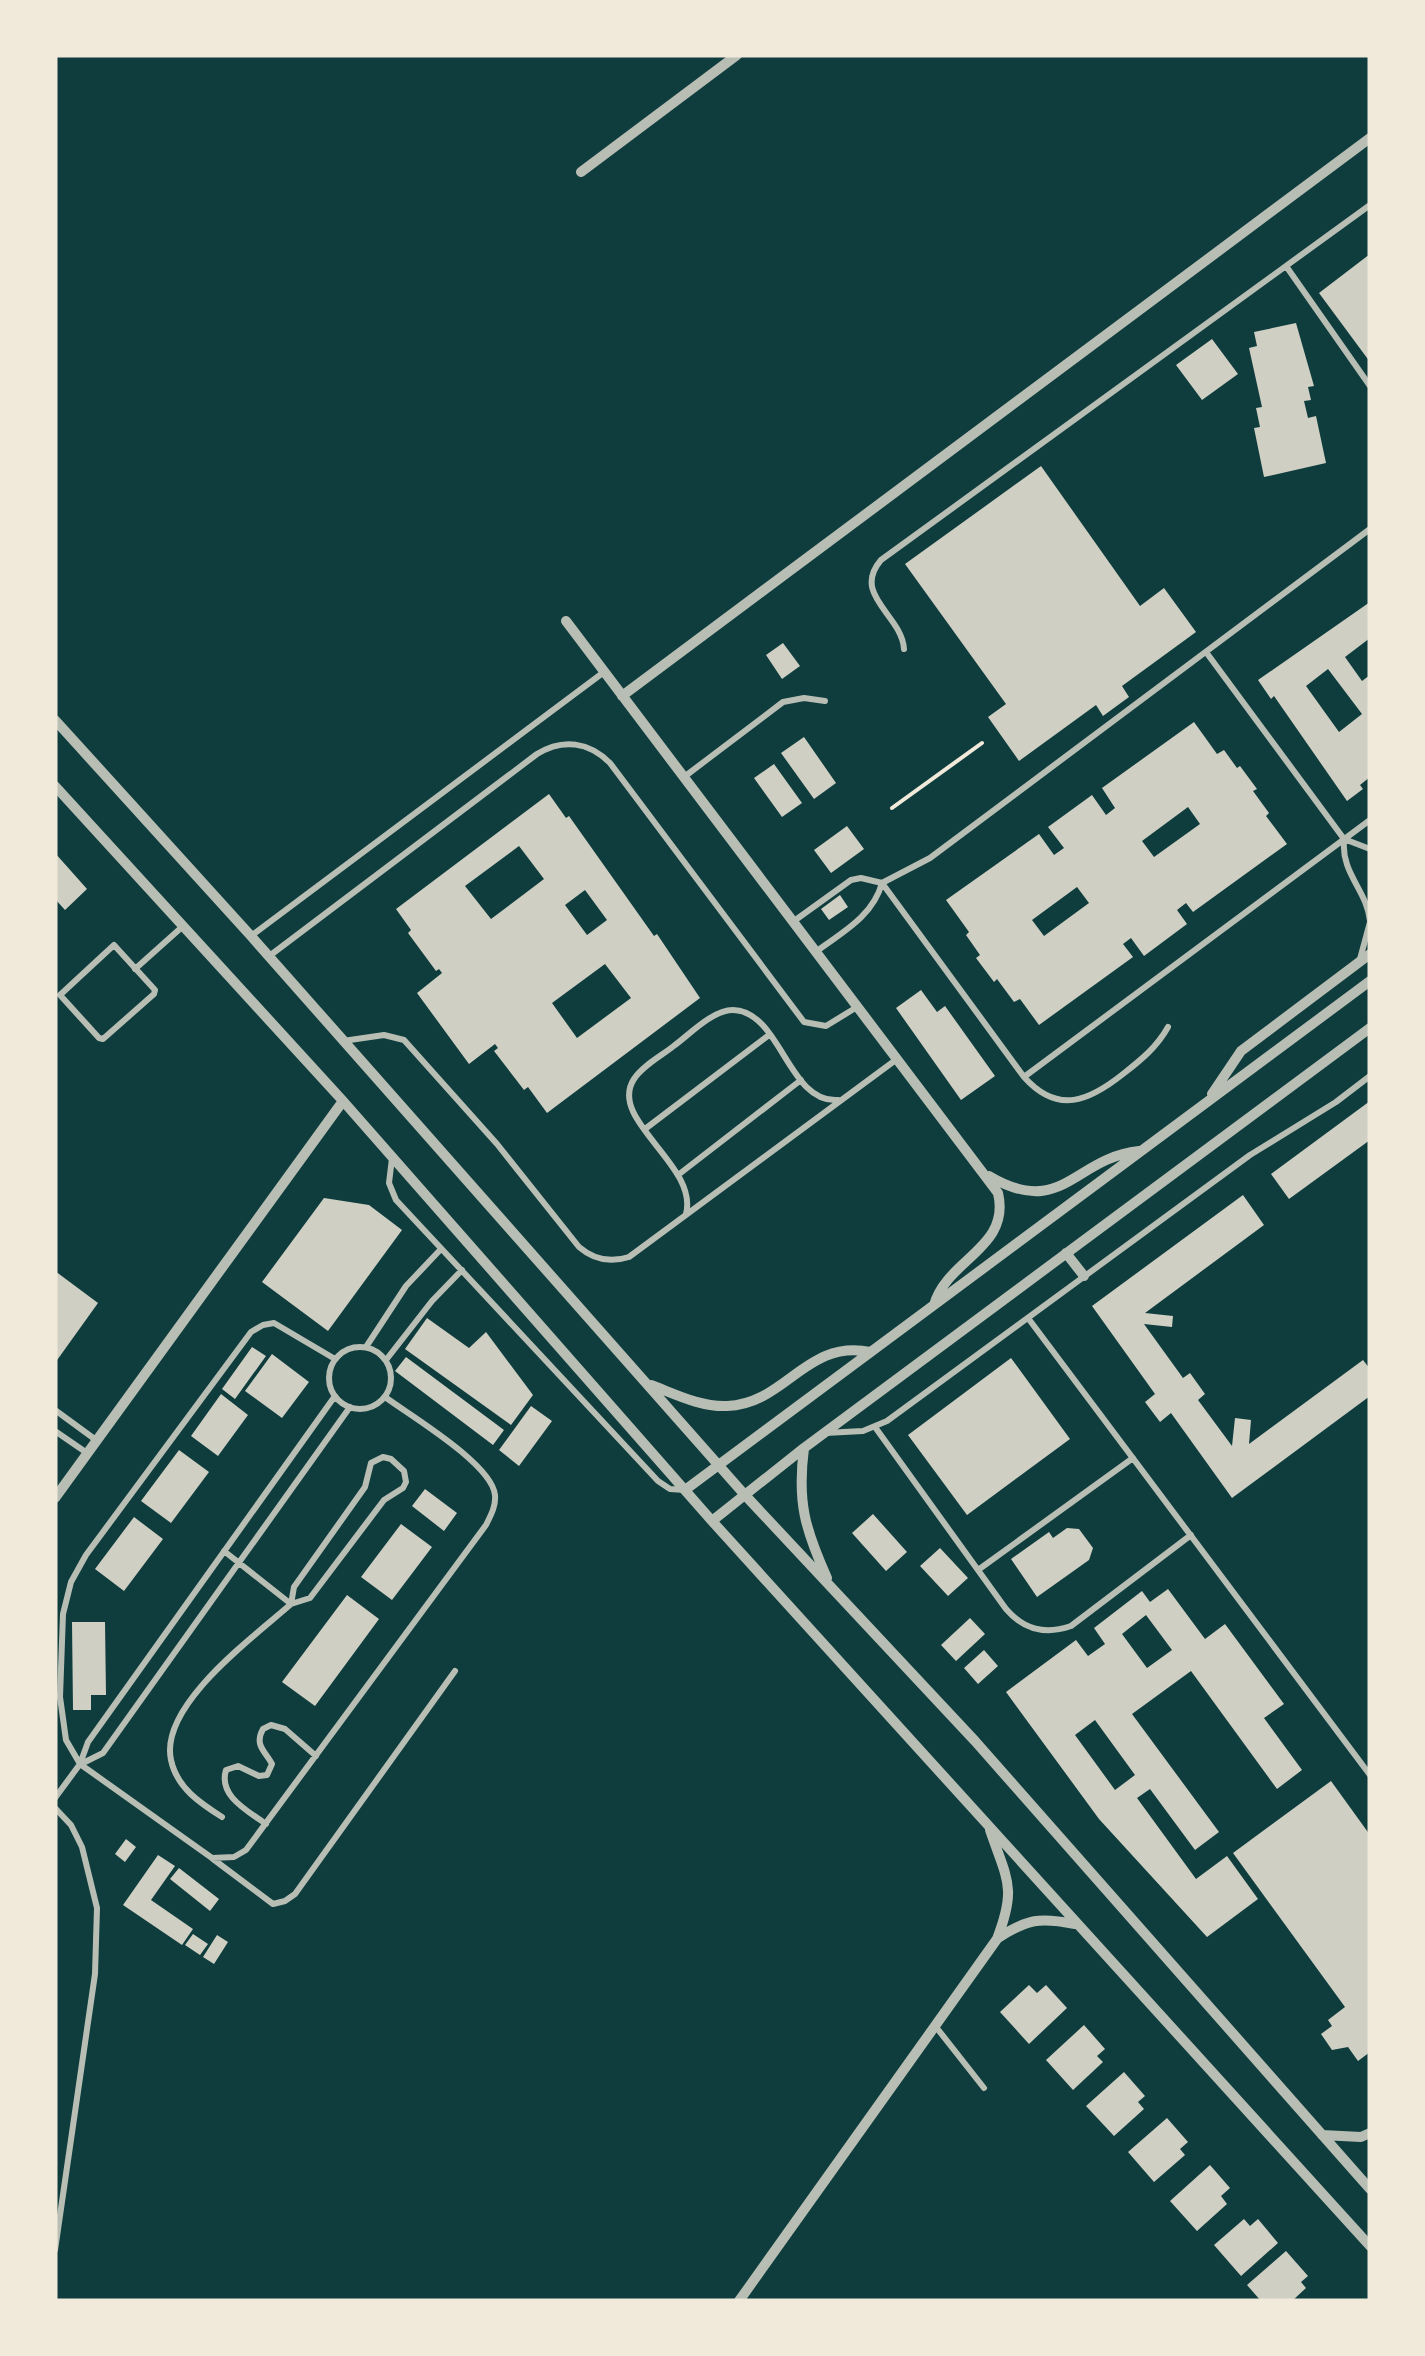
<svg xmlns="http://www.w3.org/2000/svg" width="1425" height="2356" font-family="Inter,sans-serif">
	<rect width="100%" height="100%" fill="#0f3d3e"/>
	<path fill="#cfcfc3" fill-rule="evenodd" d="M1370,254V362L1319,293Z
		M1296,323L1314,386L1308,387L1311,400L1304,401L1308,418L1316,416L1326,463L1264,477L1254,428L1260,427L1256,408L1262,407L1249,348L1257,346L1254,332Z
		M1212,339L1238,374L1202,400L1176,365Z
		M1041,466L1140,606L1164,588L1196,632L1122,686L1129,697L1103,716L1096,705L1019,761L988,717L1006,704L905,564Z
		M1370,602V638L1345,657L1362,681L1370,675V777L1360,785L1363,789L1347,801L1274,696L1271,699L1258,680ZM1328,669L1362,714L1339,732L1306,686Z
		M783,643L800,666L782,679L766,655Z
		M1194,722L1217,754L1224,750L1237,768L1240,766L1257,789L1253,791L1269,813L1266,816L1287,844L1193,912L1186,903L1177,910L1187,924L1144,956L1131,938L1123,944L1133,957L1039,1025L1020,999L1014,1002L997,979L994,982L976,958L980,955L966,935L969,932L946,900L1039,834L1054,855L1064,848L1048,827L1092,795L1106,815L1115,808L1102,788ZM1188,807L1200,824L1154,857L1142,841ZM1077,887L1089,903L1044,936L1032,920Z
		M804,737L836,783L814,799L781,753Z
		M774,764L802,803L782,817L754,778Z
		M549,794L566,818L569,816L654,936L657,934L700,998L547,1113L528,1087L524,1090L494,1051L498,1048L495,1044L469,1064L417,993L442,973L439,969L436,971L408,933L411,930L396,909ZM519,846L544,879L491,919L465,886ZM585,890L607,920L587,935L565,905ZM605,964L631,998L577,1038L552,1003Z
		M847,826L864,849L831,873L814,850Z
		M55,853L87,889L65,910L55,899Z
		M840,895L848,907L829,920L821,909Z
		M921,990L937,1012L945,1006L995,1076L961,1100L896,1008Z
		M1370,1101V1140L1289,1199L1271,1174Z
		M1243,1195L1264,1225L1145,1313L1173,1316L1172,1327L1144,1324L1183,1378L1190,1373L1205,1394L1198,1400L1232,1446L1235,1418L1251,1420L1249,1444L1363,1360L1370,1369V1396L1232,1498L1171,1413L1160,1422L1145,1402L1155,1394L1092,1306Z
		M324,1198L369,1205L402,1230L328,1331L262,1282Z
		M55,1271L98,1303L55,1363Z
		M427,1318L469,1348L486,1332L533,1395L511,1425L405,1349Z
		M252,1347L266,1356L235,1399L222,1389Z
		M272,1354L309,1382L282,1418L245,1391Z
		M406,1357L504,1430L493,1445L395,1371Z
		M1011,1358L1070,1439L967,1515L908,1435Z
		M221,1394L248,1415L218,1456L191,1436Z
		M531,1406L552,1421L519,1466L499,1450Z
		M179,1450L209,1472L171,1523L141,1501Z
		M425,1489L457,1513L444,1531L412,1506Z
		M873,1514L907,1552L886,1571L852,1533Z
		M134,1517L163,1539L124,1591L95,1569Z
		M401,1524L432,1547L392,1600L361,1577Z
		M1067,1528L1079,1529L1093,1548L1089,1560L1037,1597L1011,1559L1049,1532L1053,1538Z
		M940,1548L968,1578L948,1596L920,1566Z
		M1168,1589L1205,1639L1225,1624L1284,1704L1264,1718L1302,1770L1277,1789L1191,1671L1132,1714L1219,1832L1195,1850L1150,1789L1137,1798L1196,1879L1227,1856L1258,1899L1207,1937L1099,1819L1006,1692L1076,1640L1088,1656L1105,1644L1094,1628L1142,1591L1150,1602ZM1146,1615L1172,1650L1147,1668L1122,1634ZM1095,1720L1135,1775L1115,1790L1075,1735Z
		M347,1595L379,1619L315,1706L282,1682Z
		M970,1618L985,1634L956,1661L941,1645Z
		M72,1622H105L106,1695H91V1710H73Z
		M984,1650L998,1666L978,1684L964,1668Z
		M1331,1781L1370,1835V2052L1358,2061L1348,2047L1332,2050L1321,2034L1332,2026L1328,2020L1345,2007L1233,1853Z
		M126,1839L136,1847L125,1862L115,1854Z
		M158,1855L175,1866L151,1900L193,1929L182,1945L123,1905Z
		M179,1868L219,1899L210,1911L170,1879Z
		M193,1934L208,1944L200,1955L185,1945Z
		M217,1935L228,1942L214,1964L203,1957Z
		M1029,1985L1037,1993L1046,1985L1067,2008L1029,2044L1000,2012Z
		M1084,2025L1105,2049L1097,2056L1103,2062L1073,2090L1046,2060Z
		M1124,2072L1145,2096L1138,2102L1144,2109L1114,2136L1086,2106Z
		M1167,2118L1188,2142L1180,2149L1185,2155L1154,2182L1128,2152Z
		M1210,2165L1230,2188L1221,2196L1227,2204L1197,2231L1170,2201Z
		M1244,2219L1250,2226L1258,2219L1278,2243L1241,2276L1214,2245Z
		M1286,2251L1308,2276L1301,2282L1306,2288L1292,2301H1261L1247,2285Z"/>
	<g fill="none" stroke-linecap="round" stroke-linejoin="round">
		<path stroke="#f1e9da" stroke-width="4" d="M892,808L982,743"/>
		<path stroke="#b8beb3" stroke-width="6" d="M1286,266L1370,386
			M904,649C902,615 851,595 881,560L1370,205
			M1206,652L1344,839L1370,849
			M684,777L783,702L804,698L825,701
			M1344,840C1341,874 1367,890 1370,921
			M794,921L851,880L861,878L882,883L1024,1077C1058,1115 1089,1101 1123,1074C1141,1060 1157,1047 1168,1027
			M251,936L604,672
			M114,945L155,990L154,994L103,1039L99,1038L60,995Z
			M817,951C843,932 873,916 882,883L930,858L1370,529
			M268,957L537,754C563,738 589,742 610,763L804,1022L826,1026L857,1007
			M1360,959L1370,922
			M135,969L182,927
			M343,1041L384,1035L404,1040L497,1144L579,1247C594,1260 610,1263 629,1257L897,1059
			M1024,1077L1370,820
			M645,1129L769,1035
			M392,1158L389,1183L396,1200L658,1481L670,1489L685,1490
			M678,1175L801,1080
			M686,1214C699,1165 607,1120 634,1079C643,1065 663,1055 675,1045C691,1033 713,1010 733,1010C781,1011 788,1104 838,1100
			M1028,1318L1370,1775
			M366,1347L406,1286L441,1249
			M329 1378a31 31 0 1 1 62 0a31 31 0 1 1-62 0Z
			M335,1359L274,1323L263,1325L251,1332L86,1555L71,1582L63,1614L60,1697L66,1740L80,1764L212,1858L234,1857L246,1850L486,1525C491,1515 496,1506 495,1495C492,1464 411,1416 385,1397
			M386,1360L432,1301L462,1270
			M55,1410L96,1440
			M875,1427L1006,1609C1024,1630 1045,1635 1071,1626L1191,1535
			M55,1431L87,1453
			M825,1433L863,1431L887,1421L1250,1155L1336,1102L1370,1076
			M383,1457L391,1459L404,1471L406,1482L403,1488L384,1500L310,1598L291,1604L294,1587L365,1487L371,1463Z
			M978,1570L1133,1458
			M81,1764L103,1753L350,1407
			M55,1798L80,1764L88,1742L335,1396
			M55,1808L71,1825L82,1847L97,1908L95,1974L55,2250
			M222,1817C200,1803 177,1788 171,1760C159,1705 255,1636 291,1604L224,1551
			M266,1824C248,1811 218,1796 226,1770L238,1766L259,1776L267,1775L272,1764C265,1751 254,1745 263,1729L271,1725L285,1729L316,1756
			M213,1859L273,1904L285,1901L295,1894L455,1671
			M936,2027L984,2088"/>
		<path stroke="#b8beb3" stroke-width="10" d="M581,172L737,55
			M566,621L998,1193C1011,1248 947,1259 934,1305
			M622,696L1370,138
			M55,720L251,936L744,1494L975,1741L1370,2189
			M55,786L343,1101L712,1521L1370,2246
			M1212,1094L1241,1051L1370,954
			M989,1176C1062,1219 1074,1158 1139,1151
			M1066,1253L1084,1276
			M651,1385C675,1394 700,1407 727,1406C786,1404 806,1339 870,1352
			M804,1448C797,1502 805,1529 827,1578
			M685,1490L1370,981
			M55,1498L343,1101
			M712,1521L804,1448L1370,1028
			M998,1938C1028,1919 1039,1917 1075,1924
			M1322,2135L1361,2137L1370,2133
			M739,2301L997,1939C1017,1887 1007,1880 990,1830"/>
	</g>
	<rect width="1425" height="2356" fill="none" stroke="#f1e9da" stroke-width="115"/>
</svg>
